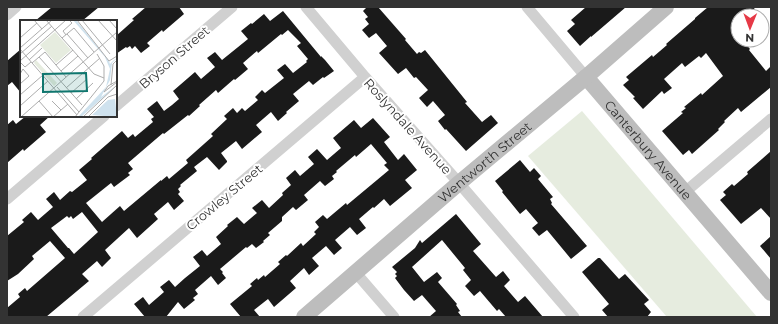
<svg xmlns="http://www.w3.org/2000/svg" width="778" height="324" font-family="Montserrat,sans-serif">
	<rect width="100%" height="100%" fill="#fff"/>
	<path fill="#e6ecdf" d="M582,111L757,317H667L528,156Z"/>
	<path fill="#1a1a1a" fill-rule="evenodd" d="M52,7H99L82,21H35Z
		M146,7H179L184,14L163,32L162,30L147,43L150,46L141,53L135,46L132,49L130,46L127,48L126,47L116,54V36L134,20L132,19Z
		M367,7H378L406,39L405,40L417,54L419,52L421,53L425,50L467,102L465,103L482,122L491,115L498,123L466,151L446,129L445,130L438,121L445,115L433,101L427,107L419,98L428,90L416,77L414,78L406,68L398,74L379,53L387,46L376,33L369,38L362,30L369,24L365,19L368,17L363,11Z
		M586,7H626L591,37V36L580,46L567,31L575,24L571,20Z
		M708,7H756L746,16H738V40H743L750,49L749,50L766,71L771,66V87L741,112L738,108L724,121L725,122L718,129L719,130L692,154L689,150L683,155L662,131L683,113L681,112L686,108L684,107L701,93L702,95L723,76L706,53L701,58L699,56L685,67L682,63L664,79L672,88L664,94L662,91L643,109L633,98L635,97L623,85L629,80L626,77L652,55L653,57L667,45L666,44L695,19V18Z
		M283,11L321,57V56L325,60L334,71L324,78L323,77L313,85L309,81L293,94L299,101L286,112L287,113L278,121L271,112L256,125L262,132L242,149L236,141L221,153L227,161V162L219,170L207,157L194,167L197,171L180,185L181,186L178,189L180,192L178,194L184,201L174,210L168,202L154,214L158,219L137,238L129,228L105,250L111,258L102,267L97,261L82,274L89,281L46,317H7V308L20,297L18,294L25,288L27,291L65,258L50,241L32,256L34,259L18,274L7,281V236L24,222L22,220L31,212L38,220L53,207L46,199L54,192L60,200L70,191L72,192L87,180L79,170L92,159L91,158L122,131L128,138L133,134L135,137L153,122L151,119L154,117L147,109L157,101L164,111L172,105L179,99L173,91L195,72L201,79L215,67L207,58L215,52L222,60L248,39L241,31L251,23L252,24L264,14L270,21ZM288,30L301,43L297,46L308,59L306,61L307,62L293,73L285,64L277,70L284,78L265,93L262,90L255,97L258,100L245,111L242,108L237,113L233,108L224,116L227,119L211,134L213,136L186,160L188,163L169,179L167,176L161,181V180L124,211L120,206L102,222L86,203L111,183L114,187L130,175L128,173L133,169L128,163L163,133L164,134L188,115L189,116L200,106L199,105L216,90L218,93L234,79L235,80L248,69L243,63L257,51L258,53L281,34L282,35ZM82,212L98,232L74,254L69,248H68L51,228L67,216L69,218L71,216L73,219Z
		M21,49V93L12,82L7,86V61Z
		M26,116H50L40,125L46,132L24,151L23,149L7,163V125L13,120L16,124Z
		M373,118L390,137L384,142L398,160L404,154L417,170L405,180L412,188L390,206L384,199L374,208L373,207L359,219L366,228L357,235L350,227L335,240L342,248L334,255L326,246L312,258L319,266L309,275L304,268L290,281L296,288L274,307L268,299L254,310L260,317H241L230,304L252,286L250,284L257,278L258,280L264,275L265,277L280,264L278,262L286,255L287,256L301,243L303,246L316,234L314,232L319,227L315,222L323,215L327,219L346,203L347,205L389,170L384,165L387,163L371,144L356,157L355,155L336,171L337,172L332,176L334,179L325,186L320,181L304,195L308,200L296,210L293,207L282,217V221L268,233L270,235L263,241L264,242L256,248L252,244L247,248L246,247L220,269L223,272L222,273L226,278L218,285L211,276L195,290L198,294L193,298L195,300L184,309L178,302L166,317H145L134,304L143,297L149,305L164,292L160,287L169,280L175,287L185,278L200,266L193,257L202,250L207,256L221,244L216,237L228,226L227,225L237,217L244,224L257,213L252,208L262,200L269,208L283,195L282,193L291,185L286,178L295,170L300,176L314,164L308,157L317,149L327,160L341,148L333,138L354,120L361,128Z
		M771,151V219L761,208L741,224L720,200L726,195L723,192L732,184L734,186L748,174L747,172Z
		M520,160L530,172L534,168L541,176L538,179L553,197L550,199L552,203L551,204L587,246L571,259L547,230L539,236L532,228L538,223L526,209L520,214L502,192L503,191L495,181Z
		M456,214L481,244L473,251L496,277L503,271L510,280L504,286L518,302L525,296L543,317H506L499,309L497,311L480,291L474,296L465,286L471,280L463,270L465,268L442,240L412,267L424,282L437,272L442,278L438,282L457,304L456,305L460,311L458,312L462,317H429L436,311L422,295L414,301L404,290L395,278L397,276L395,274L397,272L392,267L415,248L420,240L422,243Z
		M771,236V259L760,246Z
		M598,258H600L619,279L625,274L649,300L644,304L651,312L647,317H608L602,310L609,304L582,272Z"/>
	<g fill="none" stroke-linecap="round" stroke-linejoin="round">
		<path stroke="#d0d0d0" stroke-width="11" d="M306,7L365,77L459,183L574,317
			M527,7L586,77
			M7,15L16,7
			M116,106L232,7
			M685,192L771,119
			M7,199L104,116
			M356,273L394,317
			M83,317L365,77"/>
		<g stroke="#bdbdbd" stroke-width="16">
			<path id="s1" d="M586,77L771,293"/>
			<path id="s2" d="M304,317L459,183L586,77L666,7"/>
		</g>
	</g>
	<g text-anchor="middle" stroke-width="4" stroke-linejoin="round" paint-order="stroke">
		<g font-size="13" fill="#333" stroke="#fff">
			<text transform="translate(174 57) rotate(-41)" y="5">Bryson Street</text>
			<text transform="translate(408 126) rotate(48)" y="5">Roslyndale Avenue</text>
			<text dy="5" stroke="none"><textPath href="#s1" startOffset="96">Canterbury Avenue</textPath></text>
			<text dy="5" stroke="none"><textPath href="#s2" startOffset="238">Wentworth Street</textPath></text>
			<text transform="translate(224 197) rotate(-40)" y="5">Crowley Street</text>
		</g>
	</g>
	<g transform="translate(20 20)">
		<rect width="97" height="97" fill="#fff"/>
		<path d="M35,12L51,30L36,43L20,25ZM16,40L37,63L34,66L14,43Z" fill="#e6ecdf"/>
		<path d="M53,0H56L89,41L90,44L94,40L97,38L92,43L90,60L81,77L97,65L61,97H58L86,67L90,49L85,37ZM95,79L97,97L72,95L88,80Z" fill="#cfe2ee"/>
		<path fill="none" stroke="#adadad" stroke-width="1" d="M14,0L22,9M26,0L74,54L84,58M57,0L89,41L97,36M62,0L90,34M78,0L97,21M89,0L97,9M47,14L68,38M46,15L43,11L52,3L49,0M0,18L17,3M42,18L54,8L74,32M0,28L32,0M0,29L57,95M0,34L32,6M19,37L62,85M9,40L22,28M0,41L46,0M0,42L5,47L11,42M12,43L25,32L46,57M36,45L53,30M41,51L58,36M0,54L3,49L9,56L0,64M97,61L88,66L84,72L97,62M91,65L93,44L97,40M37,67L59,92M46,68L80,38M51,73L67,59M0,75L23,55M56,79L73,63M19,81L33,97M32,81L41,90M0,86L28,61M1,97L97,12M33,97L48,84M55,97L84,61V46L77,34M63,97L97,65M68,97L88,77L97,74"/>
		<path fill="#0f766e" fill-opacity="0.15" stroke="#0f766e" stroke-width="2" d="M66,53L67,71L23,72V54Z"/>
		<rect width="97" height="97" fill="none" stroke="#333" stroke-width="2"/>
	</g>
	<rect width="778" height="324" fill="none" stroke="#333333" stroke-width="16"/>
	<g transform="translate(750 28) rotate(181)"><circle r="19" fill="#ffffff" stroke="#adadad"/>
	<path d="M0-3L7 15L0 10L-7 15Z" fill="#e63946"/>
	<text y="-6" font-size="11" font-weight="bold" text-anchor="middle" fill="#333333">N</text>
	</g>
</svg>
